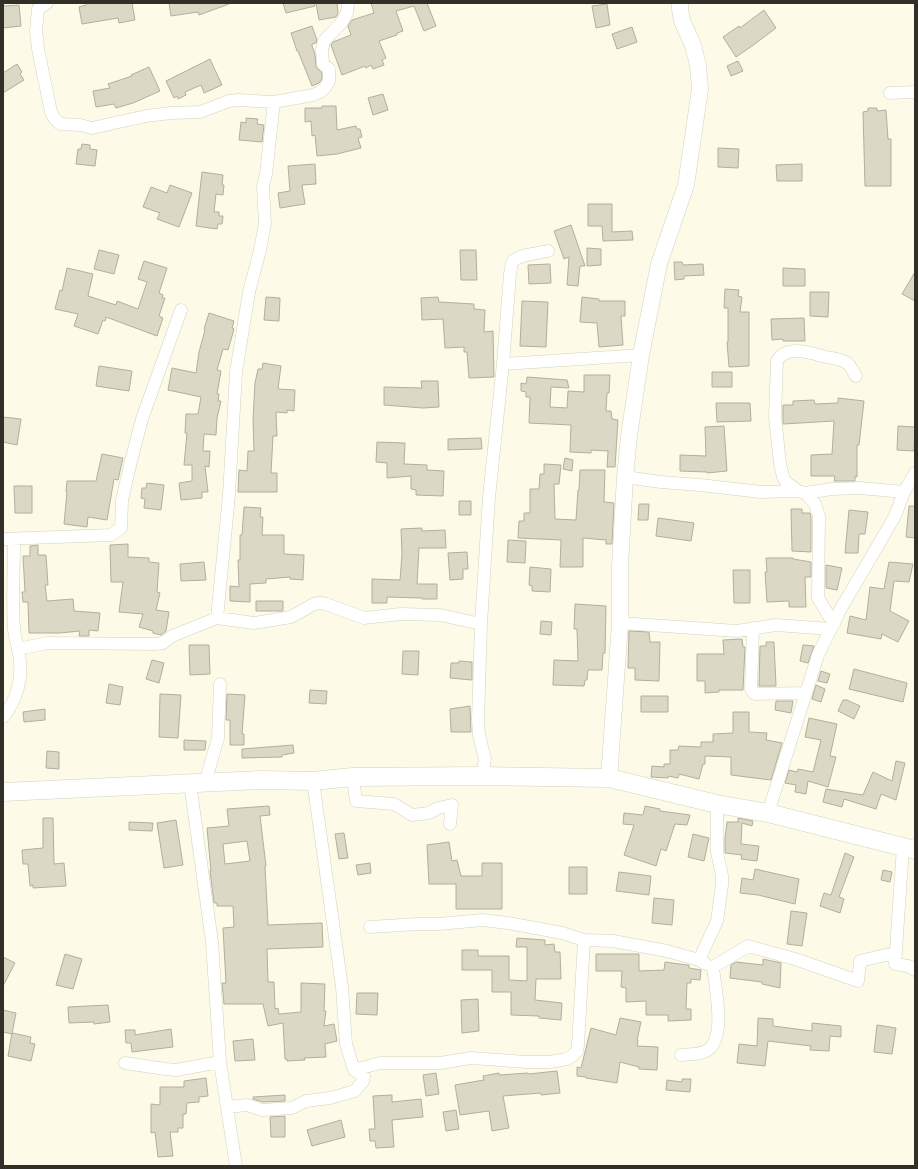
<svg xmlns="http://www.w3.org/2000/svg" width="918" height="1169" font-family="Raleway,sans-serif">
	<rect width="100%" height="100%" fill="#fdfae7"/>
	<path fill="#dbd8c5" stroke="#b2b09d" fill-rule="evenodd" d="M86,3H132L135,20L119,23L118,18L82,24L79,7L86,5Z
		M169,3H229V4L199,15L198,12L171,16Z
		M283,3H314L315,6L286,13Z
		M316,3H337L338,13L336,17L319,20Z
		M371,3H427L436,26L424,31L414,6L396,11L403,31L397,33V35L379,41L386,58L382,60L384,65L373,69L371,65L366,68L365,66L342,75L331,45L333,42L351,35L348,26L352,20L374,13Z
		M607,4L610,25L596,28L592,6Z
		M19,5L21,26L3,28V6Z
		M764,10L776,28L752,46L736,57L723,37L739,26L740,28Z
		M312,26L317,40L316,43L312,44V46L315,54L316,67L322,73V79L319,83L312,86L298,51H297L291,33Z
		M632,27L637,42L617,49L612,34Z
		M210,59L222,85L204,93L201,85L185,92L186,95L178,99L177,96L174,98L166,81Z
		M738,61L743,71L731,76L727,66Z
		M17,64L22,72L20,74L24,80L3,93V73Z
		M149,67L160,91L133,103L116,108L114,104L96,107L93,91L110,88L108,84L132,76L131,75Z
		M383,94L388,110L373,115L368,98Z
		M322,106H336L337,130L356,126L357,129H360L362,137L358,138L361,148L337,154L317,156L315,135L312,136L311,121L305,122V108H322Z
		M868,108H877V111L886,110L888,139H891V186H865L863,112L868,111Z
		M246,118L258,119L257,124L264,125L262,142L239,140L241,122L246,123Z
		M82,144L90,145V149L97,150L95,166L76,164L78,149H81Z
		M718,148L739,149L738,168L718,167Z
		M315,164L316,184L302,185L305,204L280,208L278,193L290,191L288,166Z
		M802,164V181H777L776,165Z
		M202,172L223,175L222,185H224L223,195L216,194L214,212H219V216H223L222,224H218L217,229L196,226Z
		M170,185L192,193L179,227L157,219L160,213L143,207L151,187L167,193Z
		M588,204H612V232L632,231L633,240L603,241L602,226H588Z
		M571,225L585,266H580L578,286L567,285L569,257L564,259L554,231Z
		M587,248L601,249V265L587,266Z
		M99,250L119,255L114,274L94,269Z
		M460,250H476L477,280H461Z
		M144,261L167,268L159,293L163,295L162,298H165L159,316L163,318L157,336L106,317L105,321L103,320L98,334L74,326L78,314L55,309L60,290L62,291L67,268L93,274L88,296L116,305L117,301L138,309L147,282L138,279Z
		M674,262H682L683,265L703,264L704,275L684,276V279L675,280Z
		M550,264L551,283L529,284L528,265Z
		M783,268L805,269V286H783Z
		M915,272V301L902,294Z
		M725,289L739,290L738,296L742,297L740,312H749V366L729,367L727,342H728V308H724Z
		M810,292H829L828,317L810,316Z
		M266,297L280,298L279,321L264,320Z
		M438,297L439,302L474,304V309L485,310L484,332L493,331L494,377L469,378L467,352H464V347L445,348L443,319L422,320L421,298Z
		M582,297L599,299V301H625V316H621L623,345L599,347L597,323L580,322Z
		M522,301L548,302L546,347L520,346Z
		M209,313L234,321L232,328L234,329L228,350L223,349L217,370L221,371L217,394H219L218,401H221L217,418L216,435L204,434L203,451H210L209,467L205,466L208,492H202V498L181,500L179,483L192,481V465H184L187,433H185L186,414H198L201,397L168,390L172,368L196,373L199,352L205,330L204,329Z
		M804,318L805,341H783V339L772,340L771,319Z
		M263,363L281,366L278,389L295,390L294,411L287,410V413L276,412L277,436H273L271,473H277V492H238L239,470L247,471L248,451H254L253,420L255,383L258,369H262Z
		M99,366L132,371L129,391L96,386Z
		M712,372H732V387H712Z
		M584,375H610L609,393H607L606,411H611L612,419L618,420L615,467H607L608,451L591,450V453L570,452L571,425L529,423L530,397H526V392L521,391V383L526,384L527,377L567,380L569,388L551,387L550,407L567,408L568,391L584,392Z
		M421,381H438L439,407L423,408L384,405V387L422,388Z
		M838,398L864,401L859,445H857V477L855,476V481H834L835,476H811V455L832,454L834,421L783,424V405H793V401L814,400L815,404L838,403Z
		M716,403H750L751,421L717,422Z
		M3,417L21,419L17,445L3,442Z
		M724,426L727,471L707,473V472L680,471V455L706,456L705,427Z
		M898,426L915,427L914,451L897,450Z
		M481,438L482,449L448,450V439Z
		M377,442L405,443L404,464L427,465V470L444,471L443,496L416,495V490L411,489V476L387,478V463L376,462Z
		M102,454L123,458L118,480L114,479L107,520L88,517L87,527L64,524L67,492H66L67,481H96Z
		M565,458L573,460L572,471L563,469Z
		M544,464L561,465L559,484H554L555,519L576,520L578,490H579L580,470H605L604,502L614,503L612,544H606V540L583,538V567H560L561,540L518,538L519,521H524V513H530V489H539L540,474H544Z
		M147,483L164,485L161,510L144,508L145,499L141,498L142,488H146Z
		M14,486H32V513H15Z
		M459,501H471V515H459Z
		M639,504H649L648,520H638Z
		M909,506H915V538L906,537Z
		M244,507L261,508L260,517H263L262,535H284V554L304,555L303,580L290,579V577L266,579V583L250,584V602L230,601V586L239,587L238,560H240V535H242Z
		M791,509H802V513H810L811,517V552L792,551Z
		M849,510L868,512L865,534H859L858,553H845Z
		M658,518L694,523L691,541L656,536Z
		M422,528V531L445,530L446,548H419L417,584H437V599H422V598L387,597V603H372V579L400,580L402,554L401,529Z
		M508,540L526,541L525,563L507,562Z
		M128,544V557L149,558V562L159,563L157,592L160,593L156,610L169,612L166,631L161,635L153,633V631L139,627L143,614L119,612L123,582H111L110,545Z
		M38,545V555H46L48,585H45L47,601L73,599L74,611L100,613L98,631L89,630V636H79L80,631L60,633H29L28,602H23L22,592H25L23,556H30V546Z
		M467,552L468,569H463V579L450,580L448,553Z
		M766,558H793V559L811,562V577H805L806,607H789V601L767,602L765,572H767Z
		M204,562L206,580L181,581L180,564Z
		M889,562L913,564L909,582L894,581L890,611L909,621L898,642L882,634L881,639L847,633L850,616L866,620L870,587L884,589Z
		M826,565L842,568L837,590L826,588Z
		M530,567L551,569L550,592L532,591V586L529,585Z
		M733,570H750V603H734Z
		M256,601H283V611H256Z
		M575,604L606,606L605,653H603L602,670H588L587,680H585L584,686L553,685L554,660L578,661L577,629H574Z
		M541,621L552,622L551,635L540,634Z
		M629,631L649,632L650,642H660L659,681L635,680V668H628Z
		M742,639L743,647H745L743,690H719V692L705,693V681H697V654H724L723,640Z
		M766,642H774L776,686H759L760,646H766Z
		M189,645H209L210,674L190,675Z
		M803,645L814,646L808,663L800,661Z
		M403,651H419L418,675L402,674Z
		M152,660L164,663L159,683L146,679Z
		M459,661L472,662V680L450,678L451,663H459Z
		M854,669L907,683L903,702L849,689Z
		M821,671L830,674L827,683L818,681Z
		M109,684L123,687L120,705L106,703Z
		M816,685L825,689L821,702L812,699Z
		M310,690L327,691L326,704L309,703Z
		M160,694L181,695L178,738L159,737Z
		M227,694L245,695L242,734H244V745H230V720H226Z
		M641,696H668V712H641Z
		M843,700H847L860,706L854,719L838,711Z
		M776,701H793L791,713L775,710Z
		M470,706L471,732H451L450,709Z
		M45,709V720L24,722L23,712Z
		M733,712H749V732L767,733L766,740L782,743L771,780L731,775V757L705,756V764H703L699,779L679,774L678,778L668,776V778L651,777L652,766L664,767V764H670V750H678L679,746L701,747V742H713V734L733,733Z
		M809,718L837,724L830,756L836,757L828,787L808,781L806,794L795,792L796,785L785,783L789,770L797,772L798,769L813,772L821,740L805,737Z
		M184,740L206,741L205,750H184Z
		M293,745L294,753L282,755V757L242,758V749Z
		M47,751L59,752V769L46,768Z
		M896,761L905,763L896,800L881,794L876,809L844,799L842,807L823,802L826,789L863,795L873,772L892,781Z
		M269,806L270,815L260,816L266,866H265L268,925L322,923L323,947L267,949L268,982H274L275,1009L278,1008L279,1014L301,1012V983L325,984L324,1011H326L324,1026L334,1024L337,1041L325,1044L326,1057L304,1058L305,1060L287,1061V1059H285L283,1023L268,1026L263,1004H224L222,983H226L223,928L234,927L233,906H217V903H214L210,871H211L207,828L229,826L227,809ZM247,841L250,861L225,864L223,844Z
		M645,806L660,809V811L690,815L687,825L675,824L666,851L661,849L656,866L624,855L634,825L623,824L624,813L643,815Z
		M43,818H53L54,864L64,863L66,886L33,888V885L30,886L28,864H23L22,850L43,848Z
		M738,818L753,821L752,826L742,823L741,844L759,846L757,861L741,859L742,855L725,853V838L727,822H739H738Z
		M176,820L183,865L164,868L157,823Z
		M129,822L153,823L152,831L129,830Z
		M344,833L348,858L339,859L335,834Z
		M693,834L709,838L704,861L688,857Z
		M449,842L452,861L457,860L461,876H482V863H502V909H456V884H429L427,845Z
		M845,853L854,857L839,897L844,899L840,913L820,906L824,893L831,895Z
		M370,863L371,873L358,875L356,865Z
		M569,867H587V894H569Z
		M755,869L799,879L795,904L758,895L740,893L742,878L753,880Z
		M883,870L892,872L890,882L881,880Z
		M619,872L651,876L649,895L616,891Z
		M654,898L674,900L672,925L652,923Z
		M791,911L807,913L802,946L787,944Z
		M517,938L545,940V945L554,944L555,952H560L561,979H536L535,1000L562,1003L561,1020L539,1018V1016L511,1015V992H492V970H462V950H478V956H509V980L527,981V947H516Z
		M65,954L82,959L73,989L56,985Z
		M596,954H639V971L664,970L665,962L687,965H689V968L701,970L700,980L691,979V983H687L686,1009H691V1020L668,1021V1015H646V1001L626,1002V988L621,987L622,971H596Z
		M3,957L15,963L3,986Z
		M763,959L781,963L780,988L762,984V982L730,978L731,965L736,962L763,965Z
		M357,993H378L377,1015L356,1014Z
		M478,999L479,1031L462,1033L461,1000Z
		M108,1005L110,1022L94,1024V1022L69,1023L68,1007Z
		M3,1010L16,1013L12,1034L3,1032Z
		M620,1018L641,1022L637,1040H638L637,1046L658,1047L657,1070L639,1069V1067L620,1062L617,1083L586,1078V1077L577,1076V1067L581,1068L591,1028L616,1035Z
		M758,1018L773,1019V1026L812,1031V1023L841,1026V1037L830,1036L829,1051L810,1050L811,1046L768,1041L765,1066L737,1063L739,1044L757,1046Z
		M877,1025L896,1028L892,1054L874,1052Z
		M171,1029L173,1047L132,1052L131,1043H126L125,1030H135V1035Z
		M12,1033L31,1037L30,1043L35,1044L31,1061L8,1056Z
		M253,1039L255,1060L235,1061L233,1041Z
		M557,1071L560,1093L541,1095V1093L503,1096L509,1128L492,1131L489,1111L460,1115L455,1085L484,1080L483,1076L499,1073V1075L528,1073L529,1074Z
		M436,1073L439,1094L426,1096L423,1075Z
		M206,1078L208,1096L199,1097V1102L187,1103L186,1114H183V1128H178V1132H170L173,1156L158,1157L155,1132L151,1133V1104L160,1105V1087H184V1081Z
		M682,1079H691L690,1092L666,1090L667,1080L682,1082Z
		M285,1095V1101L263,1102L253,1099V1097Z
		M392,1095V1102L421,1099L423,1117L392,1120L394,1147L376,1148L375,1141H370L369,1129H375L373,1096Z
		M456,1110L459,1129L446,1131L443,1112Z
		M285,1116V1137H271L270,1117Z
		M341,1120L345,1137L312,1146L307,1130Z"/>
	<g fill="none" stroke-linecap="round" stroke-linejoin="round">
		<defs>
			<path id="minor" d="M47,3L38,9L36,31L38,49L51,112L54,118L60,124L80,125L92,128L146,116L171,113L200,112L229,101L238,100L274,102L313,95L320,92L325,88L329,81V69L323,64L322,50L324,41L342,22L347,13L348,3
				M890,93L915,92
				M503,364L641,355
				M625,477L661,482L700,485L761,492L798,491L805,493L832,489L860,488L904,492
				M798,491L786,482L783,477L780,464L775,416L777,361C787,344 811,353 826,357C833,358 841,359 847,363C851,366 853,372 856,376
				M805,493L815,504L819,516L818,598L829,616L835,622
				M3,539L111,535L121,528L122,500L131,461L142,419L181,310
				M217,618L229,495L236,372L249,292L260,250L265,224L263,187L266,174L274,102
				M620,623L737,631L776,625L831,629
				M753,628L751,689L753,692L755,694L806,693
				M18,649L47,643L155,644L163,643L172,636L217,618L254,623L291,617L314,604L320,603L326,604L364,618L401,614L440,615L481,624
				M3,717C15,703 22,682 20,663C20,651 15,641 14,629C12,600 14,569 14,540
				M482,776L485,759L479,735L478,719L481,624L489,497L503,364L510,274C511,270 511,264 513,261C519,255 539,253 548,251
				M353,777L356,801L394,804L412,815L429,813L438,808L452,805L450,824
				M190,783L212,942L220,1062L236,1166
				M205,783L218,738L220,684
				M768,813L818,655L839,612L895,516L904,492L915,473
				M903,847L895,964L908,966L915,970
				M370,927L418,924H438L483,920L508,923L562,933L584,940L613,941L667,951L699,960
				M706,964L699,960L717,921L722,885V876L717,852V804
				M713,967L748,946L795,959L858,981L860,961L885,955H895
				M681,1055C690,1054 702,1055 709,1049C726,1034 715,988 713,967
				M125,1063L165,1069L176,1070L220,1062
				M354,1070L380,1063H440L471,1058L527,1062H550L567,1059L572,1056L577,1051L578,1045L584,940
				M227,1107L247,1105L262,1110L292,1108L306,1101L330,1098L355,1091L363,1081L364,1076L354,1070L346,1044L342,987L313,781"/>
			<path id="tertiary" d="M609,778L620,623V566L625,477L629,436L641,355L659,264L686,185L700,89L698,65L693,45L682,21L680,9V3"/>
			<path id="secondary" d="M3,792L262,780L313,781L353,777L482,776L609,778L717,804L768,813L915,850"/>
		</defs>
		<use href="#minor" stroke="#d4d2be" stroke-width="13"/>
		<use href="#tertiary" stroke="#d4d2be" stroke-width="17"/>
		<use href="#secondary" stroke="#d4d2be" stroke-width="19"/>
		<use href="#minor" stroke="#fff" stroke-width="12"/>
		<use href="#tertiary" stroke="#fff" stroke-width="16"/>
		<use href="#secondary" stroke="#fff" stroke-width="18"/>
	</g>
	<rect width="918" height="1169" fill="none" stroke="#302f28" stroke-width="8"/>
</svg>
